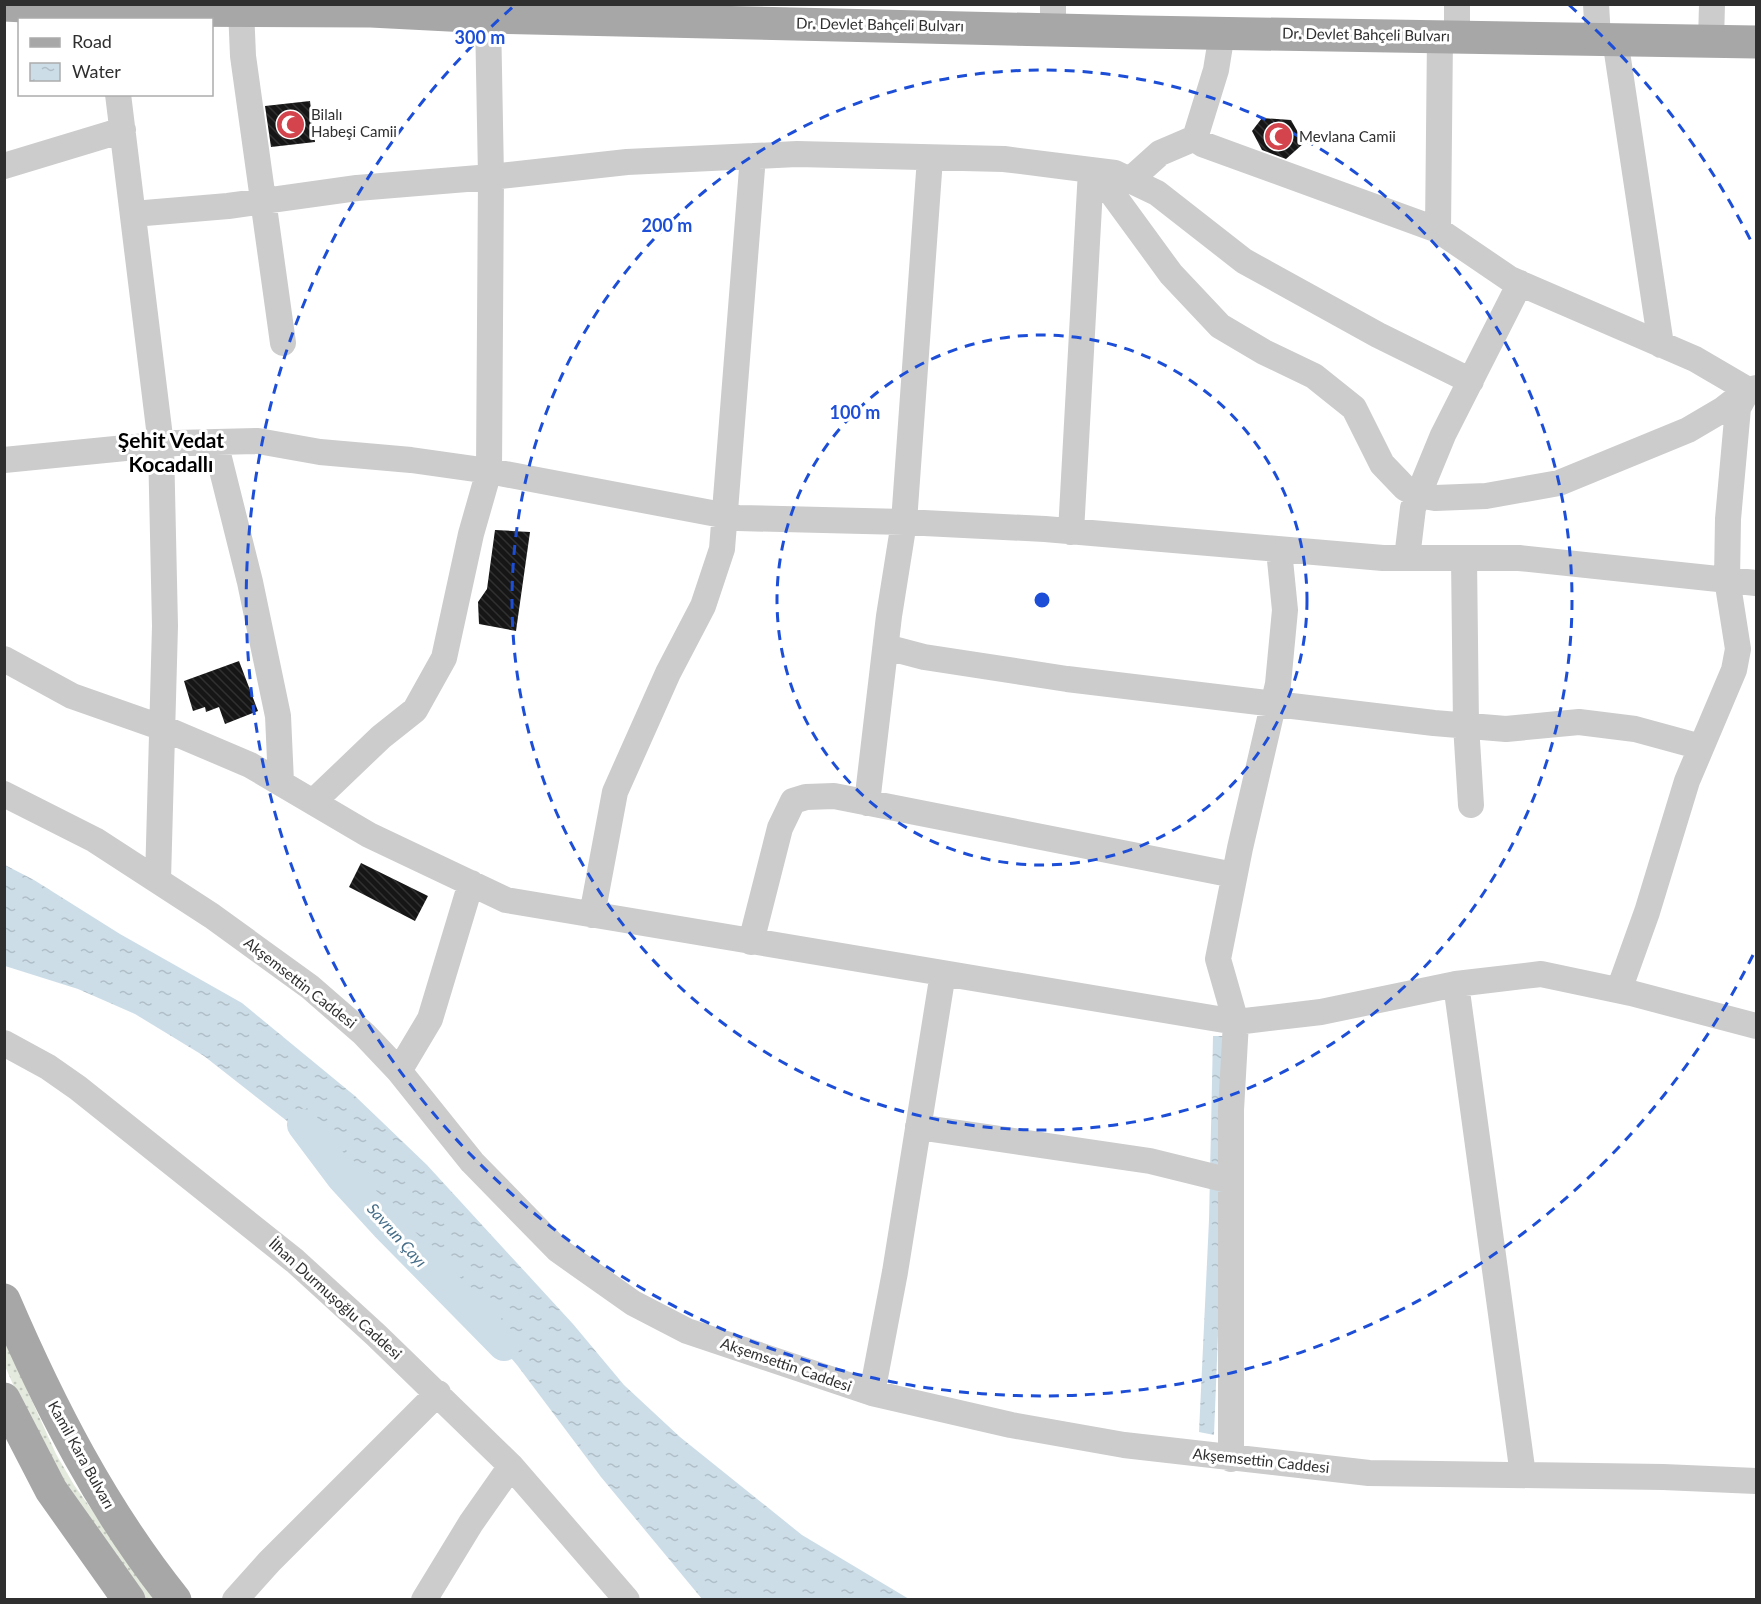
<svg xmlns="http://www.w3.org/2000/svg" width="1761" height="1604" font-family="Lato,sans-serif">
	<defs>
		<pattern id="grass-dots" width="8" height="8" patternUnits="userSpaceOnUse" patternTransform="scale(1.5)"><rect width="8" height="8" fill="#e4eade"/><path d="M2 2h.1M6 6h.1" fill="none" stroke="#c4c9bf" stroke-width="1.8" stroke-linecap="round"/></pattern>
		<pattern id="water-ripples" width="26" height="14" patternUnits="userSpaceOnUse" patternTransform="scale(1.5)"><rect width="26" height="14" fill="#ccdde8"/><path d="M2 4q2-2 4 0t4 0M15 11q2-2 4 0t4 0" fill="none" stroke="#b0bec7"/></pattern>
		<pattern id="building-back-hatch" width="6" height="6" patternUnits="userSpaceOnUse" patternTransform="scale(1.5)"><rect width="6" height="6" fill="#161616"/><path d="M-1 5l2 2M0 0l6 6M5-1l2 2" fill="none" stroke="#303030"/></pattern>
	</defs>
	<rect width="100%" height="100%" fill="#fff"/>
	<path fill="url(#grass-dots)" d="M4,1339L56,1454L74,1485L156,1599H145L74,1502L21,1403L5,1366Z"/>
	<path fill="url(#water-ripples)" d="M5,865L34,880L120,934L242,1003L355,1096L427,1165L573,1324L624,1385L680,1437L802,1535L909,1599H702L601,1477L517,1365L414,1245L352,1179L287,1121L204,1056L135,1014L78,989L5,966Z
		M1213,1036H1230L1214,1435L1199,1432L1209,1220Z"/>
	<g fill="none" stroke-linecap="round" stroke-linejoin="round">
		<path stroke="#ccdde8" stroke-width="32" d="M303,1125L342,1177L386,1225L504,1345"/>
	</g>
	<path fill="url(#building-back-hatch)" d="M310,101L315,142L271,147L265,106Z
		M1262,118L1291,120L1304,143L1286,159L1262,150L1252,131Z
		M495,530L530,532L516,631L479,624L478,602L487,589Z
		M239,661L258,711L225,724L219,707L206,712L205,707L193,711L184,681Z
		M361,863L428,896L415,921L349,887Z"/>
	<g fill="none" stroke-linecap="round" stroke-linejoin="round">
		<path stroke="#ccc" stroke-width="26" d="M1053,4V29
			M1457,4V36
			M1596,4L1598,38
			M241,9L243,56L283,343
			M1615,39L1661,345
			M1711,41L1712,4
			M118,94L161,445L165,626L158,880
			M1195,138L1202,144L1438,230L1510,279L1695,359L1748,390
			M4,166L123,130
			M1091,170L1114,196L1171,274L1220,326L1264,352L1314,376L1354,408L1382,464L1405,488L1418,495L1435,498L1486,496L1559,483L1688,430L1722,410L1748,390L1756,388
			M1130,180L1160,153L1195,138L1216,70L1222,33
			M133,214L228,206L357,188L491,177L627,162L797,154L1004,159L1115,173L1157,193L1244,261L1378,335L1471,381
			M1438,230L1440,36
			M215,442L250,582L278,716L281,782
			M4,460L176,443L258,441L320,452L411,460L489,471L738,518L904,522L1045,529L1383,558H1519L1756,583
			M1071,532L1091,170
			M1407,558L1413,508L1443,435L1520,283
			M1464,558L1466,725L1471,805
			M886,647L924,657L1067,679L1434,723L1506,729L1579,722L1635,729L1701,747
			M4,659L72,696L163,728L250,765L369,835L506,900L1236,1022L1321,1012L1456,984L1541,974L1631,993L1756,1026
			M4,794L95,840L212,916L310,987L364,1034L399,1071L472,1162L558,1250L633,1303L687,1331L872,1393L1011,1425L1124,1445L1369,1473L1663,1477L1756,1481
			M313,802L381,737L415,710L444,658L471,534L489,471L491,177L488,17
			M867,803L889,616L904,522L930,158
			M592,915L615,792L668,673L703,606L722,549L753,156
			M751,942L780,828L793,801L806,797L834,796L1234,875
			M1456,984L1523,1475
			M1619,990L1647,912L1687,781L1734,670L1738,649L1727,579L1728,519L1738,408L1748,390
			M4,1043L48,1067L78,1088L295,1261L376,1335L511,1466L627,1600
			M399,1071L430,1019L471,883
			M918,1127L1150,1161L1231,1181
			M872,1393L895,1272L943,973
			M1231,1459V1110L1236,1022L1218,959L1240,848L1278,684L1285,610L1279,550
			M235,1600L269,1562L438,1393
			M424,1600L471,1523L511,1466"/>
		<path stroke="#a7a7a7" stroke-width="33" d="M4,5L109,10L371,11L488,17L1141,32L1756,42
			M4,1300C50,1407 102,1509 175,1600
			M4,1399L51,1490L129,1600"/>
	</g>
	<g fill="none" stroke="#1d4ed8" stroke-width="3" stroke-dasharray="10 8">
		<circle cx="1042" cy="600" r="265"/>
		<circle cx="1042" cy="600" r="530"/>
		<path d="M1753 955A795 795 0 1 1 515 5M1569 5A795 795 0 0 1 1753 245"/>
	</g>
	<defs>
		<symbol id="mosque-disc" viewBox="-11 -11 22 22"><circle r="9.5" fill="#d3444c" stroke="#fff"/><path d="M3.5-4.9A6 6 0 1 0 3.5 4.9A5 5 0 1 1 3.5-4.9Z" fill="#fff"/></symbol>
	</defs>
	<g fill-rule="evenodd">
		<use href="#mosque-disc" x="274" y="108" width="33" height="33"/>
		<use href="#mosque-disc" x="1262" y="120" width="33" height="33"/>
	</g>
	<g text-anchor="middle" stroke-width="6" stroke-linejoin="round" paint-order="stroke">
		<g font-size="15" fill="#2f2f2f" stroke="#fff">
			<text transform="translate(880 25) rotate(1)" y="5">Dr. Devlet Bahçeli Bulvarı</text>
			<text transform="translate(1366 35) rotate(1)" y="5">Dr. Devlet Bahçeli Bulvarı</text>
			<text transform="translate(300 983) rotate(38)" y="5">Akşemsettin Caddesi</text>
			<text transform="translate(335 1299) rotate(42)" y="5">İlhan Durmuşoğlu Caddesi</text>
			<text transform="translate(786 1365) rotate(19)" y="5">Akşemsettin Caddesi</text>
			<text transform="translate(81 1455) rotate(61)" y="5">Kamil Kara Bulvarı</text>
			<text transform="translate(1261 1461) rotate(6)" y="5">Akşemsettin Caddesi</text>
		</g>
		<g font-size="15" fill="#2f2f2f" stroke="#fff" text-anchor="start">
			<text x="311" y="120">Bilalı<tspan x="311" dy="17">Habeşi Camii</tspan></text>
			<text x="1299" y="142">Mevlana Camii</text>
		</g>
		<g font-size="16" font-style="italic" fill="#456d88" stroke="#fff">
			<text transform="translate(397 1235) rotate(48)" y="6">Savrun Çayı</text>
		</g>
		<g font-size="21" font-weight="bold" fill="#000" stroke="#fff">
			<text x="171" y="448">Şehit Vedat<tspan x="171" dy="24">Kocadallı</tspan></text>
		</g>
	</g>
	<circle cx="1042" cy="600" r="9" fill="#1d4ed8" stroke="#fff" stroke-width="3"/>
	<g font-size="18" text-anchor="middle" font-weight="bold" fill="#1d4ed8" stroke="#fff" stroke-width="6" stroke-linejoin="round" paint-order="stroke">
		<text x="480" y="44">300 m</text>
		<text x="667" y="232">200 m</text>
		<text x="855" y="419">100 m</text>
	</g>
	<rect width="1761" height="1604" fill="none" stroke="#2f2f2f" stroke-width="12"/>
	<rect x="18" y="18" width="195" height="78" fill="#ffffff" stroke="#acacac" stroke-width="1.5"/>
	<rect x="30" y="38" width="30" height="9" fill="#a7a7a7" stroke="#acacac" stroke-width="1.5"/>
	<text x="72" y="48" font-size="18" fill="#2f2f2f">Road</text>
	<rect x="30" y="63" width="30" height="18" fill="url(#water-ripples)" stroke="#acacac" stroke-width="1.5"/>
	<text x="72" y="78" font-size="18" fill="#2f2f2f">Water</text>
</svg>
